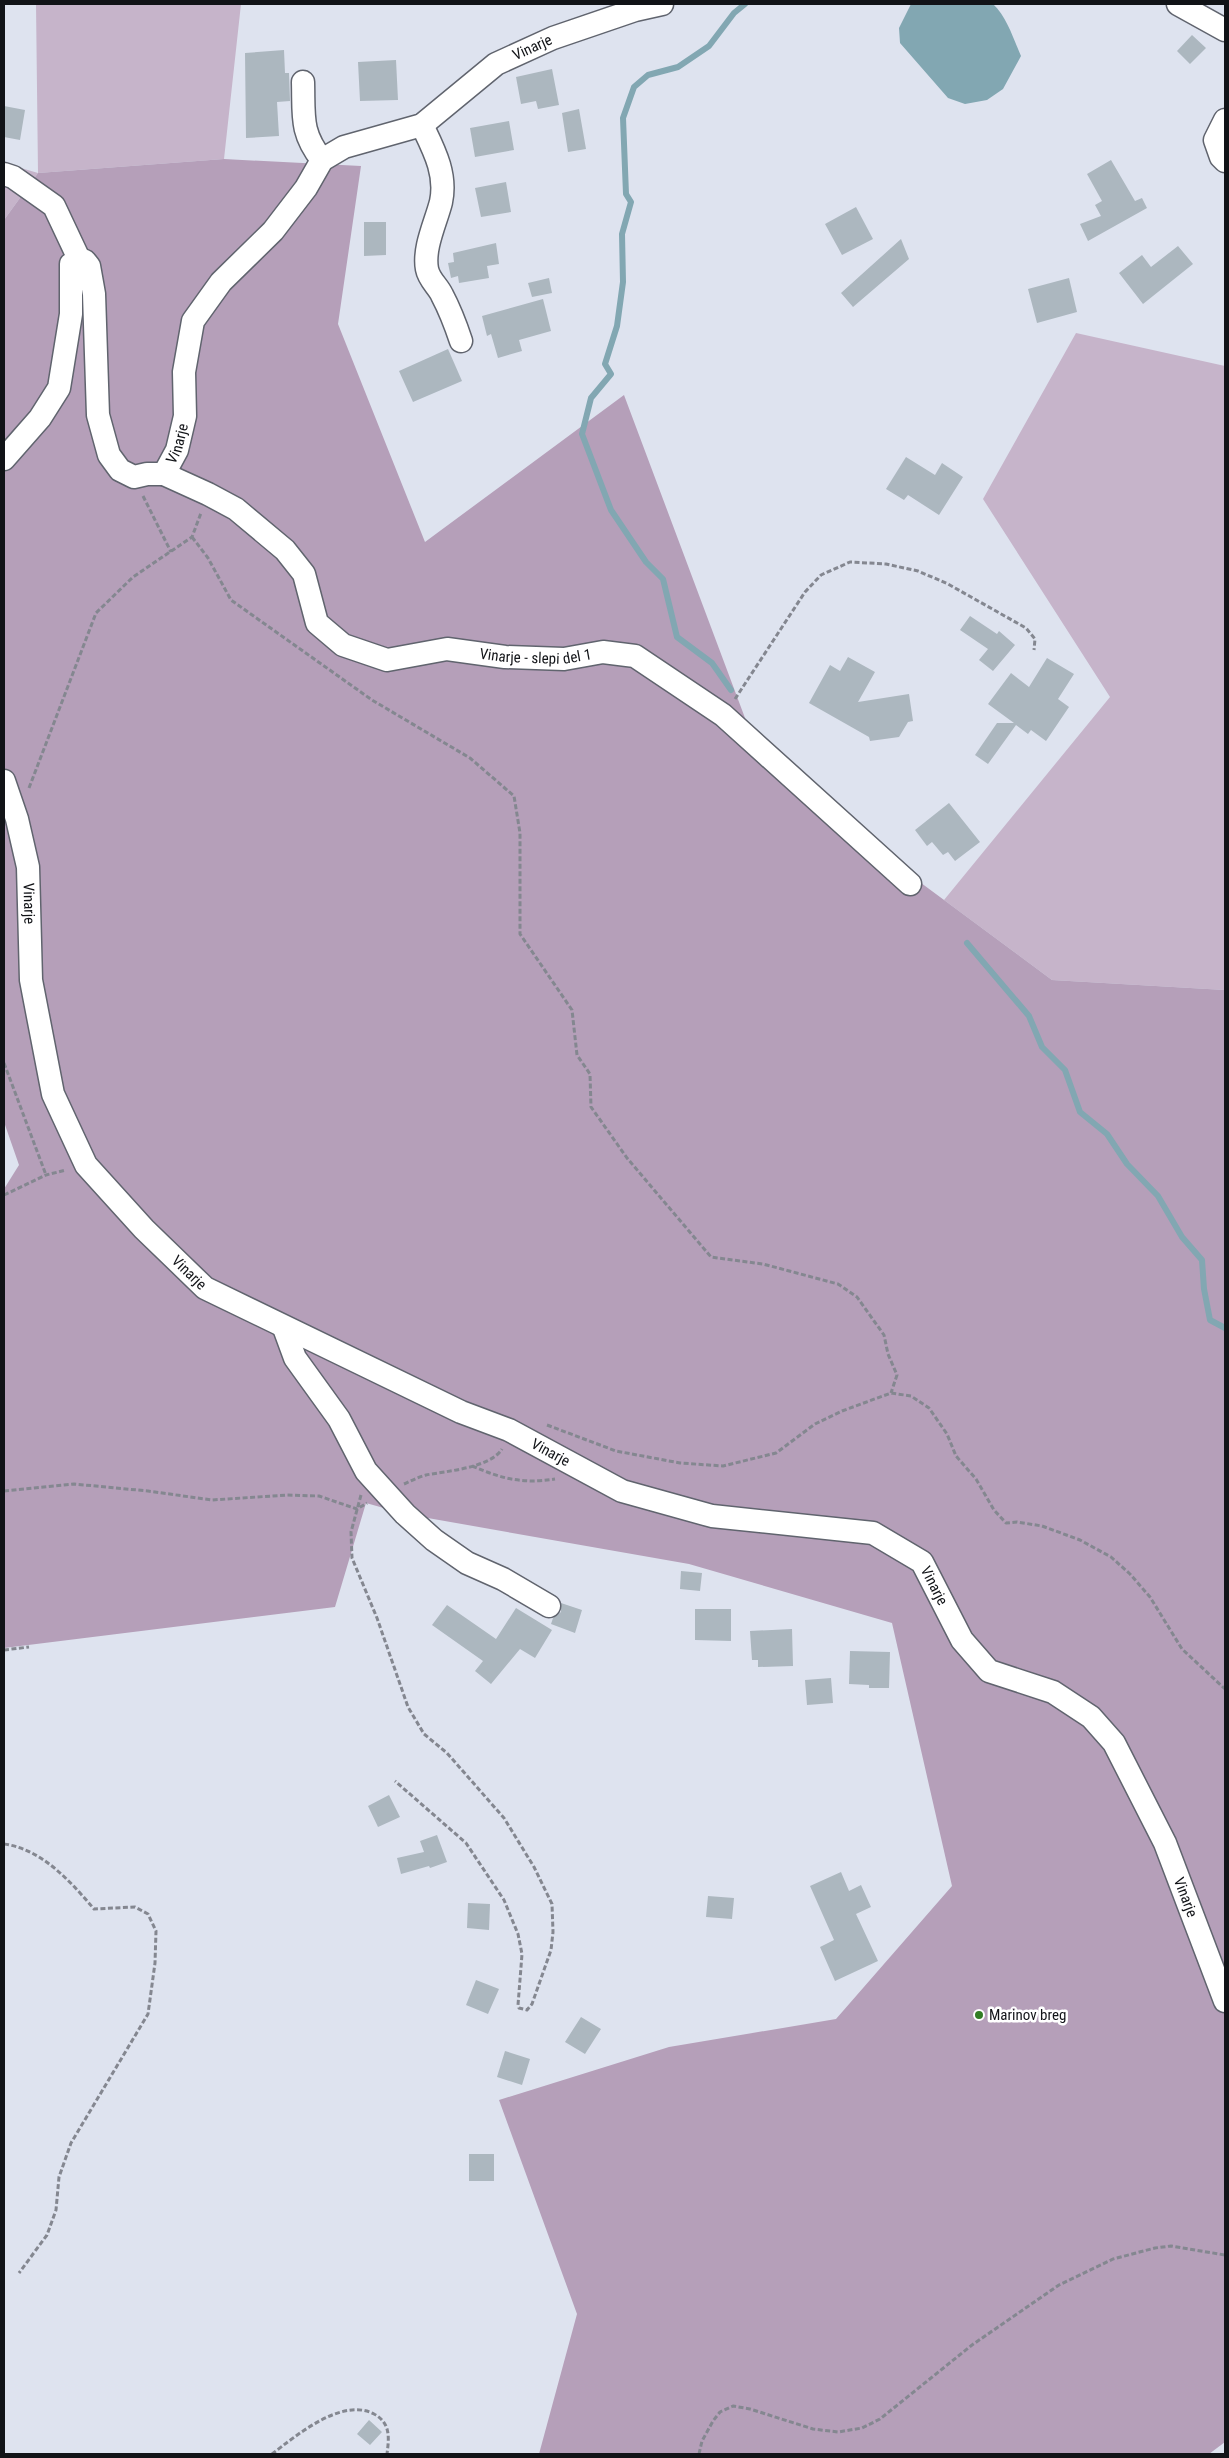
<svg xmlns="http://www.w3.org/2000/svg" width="1229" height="2458" font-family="'Roboto Condensed',sans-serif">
	<rect width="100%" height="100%" fill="#dee3ef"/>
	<path fill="#c6b4ca" d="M36,4H241L224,159L38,173L4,220V163L38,173Z
		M1076,333L1225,366V990L1052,980L944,900L1110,697L983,499Z"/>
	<path fill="#b59fb9" d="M224,159L361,166L338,324L425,542L624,395L763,766L1052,980L1225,990V2442L1209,2454H539L577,2314L499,2100L669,2047L836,2019L952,1886L892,1623L689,1564L405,1514L366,1503L335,1607L4,1648V1189L19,1165L4,1122V220L38,173Z"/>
	<path fill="#82a7b2" d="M911,4H993C1007,17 1013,38 1021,56L1003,89L987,100L965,104L948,98L900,43L899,28Z"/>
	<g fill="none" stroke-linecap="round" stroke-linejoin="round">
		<path stroke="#82a7b2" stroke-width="6" d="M731,690L712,663L677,637L663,579L646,562L611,510L582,434L591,398L611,374L605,364L617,326L623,282L622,234L631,202L626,194L623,118L634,87L648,75L678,67L709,46L734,13L745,4
			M967,943L1029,1016L1042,1047L1065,1070L1080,1112L1107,1134L1127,1164L1158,1196L1182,1237L1202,1260L1204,1289L1210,1320L1225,1328"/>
	</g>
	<path fill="#acb7bf" d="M1192,35L1206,48L1190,64L1177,51Z
		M284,50L285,73H289L290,101L277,102L279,136L246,138L245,53Z
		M396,60L398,100L360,101L358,62Z
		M552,69L559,105L538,109L536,101L521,104L516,77Z
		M4,106L25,110L20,140L4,137Z
		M579,109L586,149L568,152L562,113Z
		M509,121L514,150L475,157L470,128Z
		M1111,160L1135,201L1142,198L1147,208L1088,241L1080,224L1101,216L1095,205L1102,201L1087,174Z
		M506,182L511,212L481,217L475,188Z
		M856,207L873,239L842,255L825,224Z
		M364,222H386V255L364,256Z
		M901,239L909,259L853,307L841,293Z
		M496,243L499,264L487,266L489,278L459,283L458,276L451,278L448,263L454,262L453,253Z
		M1178,246L1193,264L1143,304L1119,273L1142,255L1151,267Z
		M549,278L552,293L532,297L528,283Z
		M1069,278L1077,312L1037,323L1028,289Z
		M543,299L551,331L519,340L522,351L498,358L491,334L487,336L482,316Z
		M448,349L462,381L413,402L399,371Z
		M906,457L935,475L942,463L963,477L939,515L908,495L904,500L886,489Z
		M970,616L997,634L999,631L1015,645L993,671L979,660L988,649L960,630Z
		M848,657L875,672L858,702L909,694L913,721L908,722L899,737L870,741L869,737L809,703L830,665L840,671Z
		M1047,658L1074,674L1058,699L1069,707L1046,741L1031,730L1028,734L1016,725L988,764L975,755L997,723H1014L988,704L1011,673L1029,687Z
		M949,803L980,842L955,861L948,852L943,855L932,842L927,846L915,830Z
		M681,1571L702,1573L700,1591L680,1589Z
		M561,1603L582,1610L575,1633L551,1624L553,1618L561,1612Z
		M447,1605L496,1639L516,1608L552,1630L535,1658L520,1649L491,1684L475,1671L483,1661L432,1625Z
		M695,1609H731V1641L695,1640Z
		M792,1629L793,1666L758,1667V1660H752L750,1631Z
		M850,1651L890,1652L889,1688H869V1685L849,1684Z
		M831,1678L833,1703L807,1705L805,1680Z
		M389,1795L400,1817L378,1827L368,1806Z
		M437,1835L447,1862L430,1868L429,1866L401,1874L397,1858L424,1852L420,1841Z
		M841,1872L849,1891L861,1885L871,1907L856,1914L878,1961L835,1981L820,1947L834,1940L810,1886Z
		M708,1896L734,1898L732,1919L706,1917Z
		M468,1903L490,1904L489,1930L467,1928Z
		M476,1980L499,1989L488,2014L466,2005Z
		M581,2017L601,2029L585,2054L565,2042Z
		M505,2051L530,2059L522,2085L497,2077Z
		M469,2154H494V2181H469Z
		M369,2420L382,2432L370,2445L357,2434Z"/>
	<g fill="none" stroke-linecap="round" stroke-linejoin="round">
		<defs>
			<g id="minor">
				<path d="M1178,4L1225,30"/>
				<path d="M303,82C304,116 300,132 322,160"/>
				<path d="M1225,120L1215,140L1221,157L1225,161"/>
				<path d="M422,125C434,150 447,174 441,202C436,222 423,248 427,269C429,280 438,286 442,295C450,310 456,326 461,341"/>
				<path d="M4,174L13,177L54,206L79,259"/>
				<path id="s1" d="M79,259L85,261L89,266L94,294L98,415L109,455L120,470L134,477L147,474H164L177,450L185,416L184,372L193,321L221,282L273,231L306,188L322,160L344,147L422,125L496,64L553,38L635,10L662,4"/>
				<path d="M4,459L40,418L59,388L71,314V264L79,259"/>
				<path id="s2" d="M164,474L208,494L236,509L285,550L304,574L317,623L343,645L387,660L447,649L505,657L564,659L603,652L635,656L723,715L910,884"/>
				<path id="s3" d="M4,781L17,819L28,867L31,980L53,1094L86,1165L144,1229L205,1288L461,1412L509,1430L622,1491L712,1516L873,1533L922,1562L962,1640L989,1671L1053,1692L1091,1717L1114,1743L1165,1843L1225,2001"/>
				<path d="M284,1328L295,1358L339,1419L366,1471L405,1514L434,1540L467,1563L503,1579L549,1606"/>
			</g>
		</defs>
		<use href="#minor" stroke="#60646e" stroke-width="25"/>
		<path stroke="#848790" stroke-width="3" stroke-dasharray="5 2.5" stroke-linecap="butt" d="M143,496L171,552
			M192,537L208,558L231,600L372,700L470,758L514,796L520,833V934L572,1010L577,1055L590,1074L591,1107L627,1158L711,1257L763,1264L838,1284L857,1297L884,1335L888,1354L897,1375L891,1393
			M735,699L805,592L821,575L850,562L886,564L918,571L948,584L1026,628L1035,639L1034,650
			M29,788L96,613L133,577L192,537L201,513
			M4,1063L46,1175
			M4,1195L46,1175L66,1170
			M547,1425L616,1451L680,1463L723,1466L776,1453L815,1424L842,1411L891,1393L911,1396L929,1408L947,1434L956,1456L976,1479L994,1510L1006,1523L1017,1522L1042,1526L1080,1540L1111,1557L1130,1574L1150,1597L1182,1649L1225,1689
			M472,1466C503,1479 522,1484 555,1479
			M404,1484C411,1481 418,1477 426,1475C447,1471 490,1468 502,1449
			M4,1491L74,1484L148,1491L212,1500L287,1495L319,1496L357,1509L367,1503
			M361,1495L351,1532L352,1558L377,1618L408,1707L424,1734L447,1753L504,1818L534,1867L552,1904L553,1932L551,1950L532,2004L527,2010L519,2008L518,2005L522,1954L518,1934L504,1900L466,1843L395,1781
			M4,1650L29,1647
			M4,1844C42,1849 71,1882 94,1909L135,1907L148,1914L156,1931L155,1963L148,2014L71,2143L59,2177L56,2210L47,2235L19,2273
			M272,2454C297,2435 342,2397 374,2414C391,2423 389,2438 387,2454
			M699,2454L702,2441L713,2421L720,2412L733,2406L750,2409L813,2429L838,2432L862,2428L880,2419L972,2345L1059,2285L1113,2259L1155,2248L1171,2246L1225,2255"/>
		<use href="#minor" stroke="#fff" stroke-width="22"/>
	</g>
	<circle fill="#327d25" stroke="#fff" stroke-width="2" cx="979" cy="2015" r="5"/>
	<g text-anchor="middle" stroke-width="5" stroke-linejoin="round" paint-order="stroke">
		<g font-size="15" fill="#111317" stroke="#fff">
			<text dy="5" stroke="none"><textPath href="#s1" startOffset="876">Vinarje</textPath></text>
			<text dy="5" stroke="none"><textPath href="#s1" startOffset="302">Vinarje</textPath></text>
			<text dy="5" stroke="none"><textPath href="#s2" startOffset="456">Vinarje - slepi del 1</textPath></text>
			<text dy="5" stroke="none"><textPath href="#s3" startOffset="126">Vinarje</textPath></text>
			<text dy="5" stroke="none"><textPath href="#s3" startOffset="546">Vinarje</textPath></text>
			<text dy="5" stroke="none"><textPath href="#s3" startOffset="951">Vinarje</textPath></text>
			<text dy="5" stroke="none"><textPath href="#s3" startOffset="1371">Vinarje</textPath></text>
			<text dy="5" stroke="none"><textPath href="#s3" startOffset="1791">Vinarje</textPath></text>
		</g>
		<g font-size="15" fill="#111317" stroke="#fff" text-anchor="start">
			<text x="989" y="2020">Marinov breg</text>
		</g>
	</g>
	<rect width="1229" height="2458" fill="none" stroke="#111317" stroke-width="10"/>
</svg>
